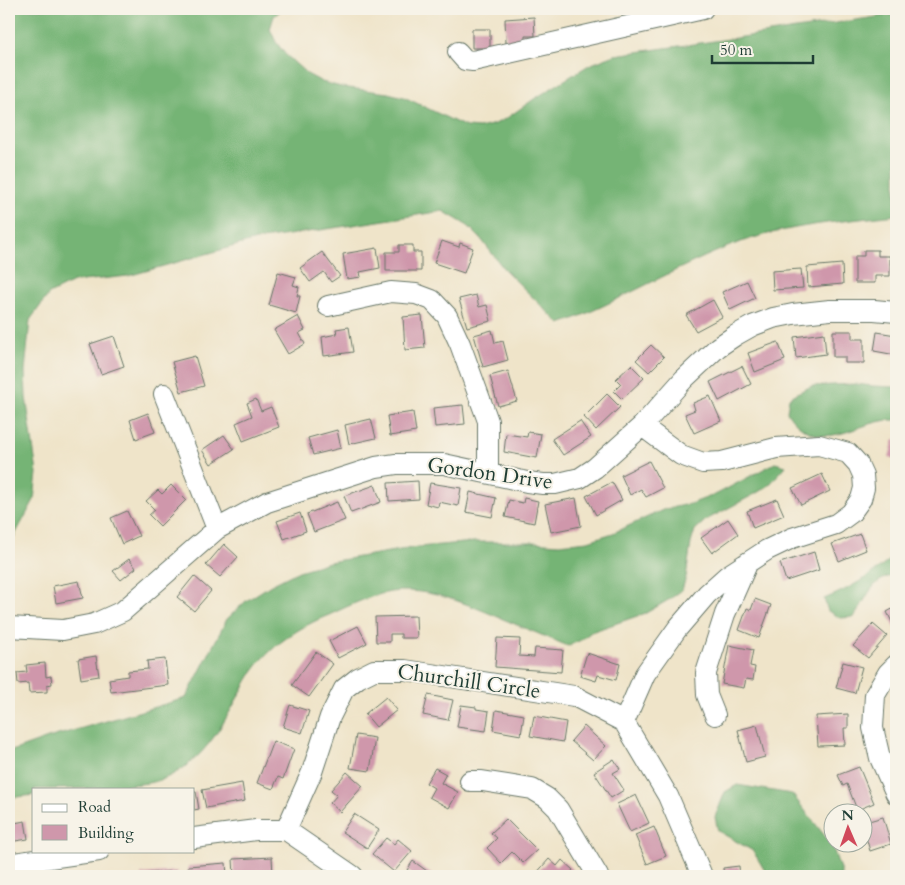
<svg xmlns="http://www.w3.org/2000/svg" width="905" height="885" font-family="Cardo,serif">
	<rect width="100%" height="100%" fill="#f7f3e8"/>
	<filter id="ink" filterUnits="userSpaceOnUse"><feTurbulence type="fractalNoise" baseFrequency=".02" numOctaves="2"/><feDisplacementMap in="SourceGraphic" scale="10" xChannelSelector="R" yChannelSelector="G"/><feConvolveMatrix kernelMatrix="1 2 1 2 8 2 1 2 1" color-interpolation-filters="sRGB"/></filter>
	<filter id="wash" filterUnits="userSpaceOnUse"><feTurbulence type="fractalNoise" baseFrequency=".0096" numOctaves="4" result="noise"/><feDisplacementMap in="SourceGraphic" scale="20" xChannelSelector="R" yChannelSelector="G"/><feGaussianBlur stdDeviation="1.12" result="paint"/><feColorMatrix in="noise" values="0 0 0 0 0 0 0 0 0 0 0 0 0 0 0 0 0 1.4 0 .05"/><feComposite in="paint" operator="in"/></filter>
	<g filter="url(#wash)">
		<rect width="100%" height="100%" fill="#efe4c9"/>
		<path fill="#75b475" stroke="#4a7854" d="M9,9H69L82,11L111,13L133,9H283L274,16L270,29L276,42L285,54L307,74L322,82L341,87L388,93L404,97L466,127L480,128L495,124L507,118L534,99L589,65L615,55L736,38L896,14V215C836,222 774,226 718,251C680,267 643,287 605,305C590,312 575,319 560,324L504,269L481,239L468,226L443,211L256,240L128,276L73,282L49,294L30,320L25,371L26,397L37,473L34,500L9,546Z
			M856,384L873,386L896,387V420C861,418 830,453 797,424C793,421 790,416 787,412L789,398L799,392L812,386Z
			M775,463L786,466L768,486L755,494L706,520L695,530L691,543L686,577L682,590L670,599L646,613L591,632L581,640L568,646C545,636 521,627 498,617C467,604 435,590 400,591C376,592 351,605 329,615C301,626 268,647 252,673C227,713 213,755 168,777C155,783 142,784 128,785C96,789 66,789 34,789V795L9,798V752L48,738L186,698L227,619L246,601L271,585L299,571L329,562L418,547L474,542H533L559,544L588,541L613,533L665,509L690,504L717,494Z
			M896,555V575C870,579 868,598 854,617L840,618L828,611L824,599C850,589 875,573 896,555Z
			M737,785L792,794L832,845L841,872V876H768L753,851L718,831L715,817L725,792Z"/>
		<g id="blocks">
			<path fill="#cf97ab" d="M534,17L535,36H525V42L506,43L505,19Z
				M472,29H490V48H472Z
				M442,241L459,247L460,243L473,248L464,273L434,263Z
				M399,245H413V252H421V271H386V252H399Z
				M377,248L380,268L360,272L361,277L347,279L343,254Z
				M864,250H878V256H890V276H875V283H855V256H864Z
				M322,252L340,276L331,282L324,272L310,282L300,268Z
				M842,264L843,284L808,287L807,267Z
				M801,269L803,288L773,290L772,271Z
				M278,272L296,277L293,285L299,287L297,296H300L296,313L269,305Z
				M747,281L755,298L730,310L722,292Z
				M476,295L479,307L487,305L491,321L467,327L459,299Z
				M713,300L722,317L696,331L686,315Z
				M422,315L425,348L405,350L403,317Z
				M298,316L305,330L299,333L305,344L288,354L274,330Z
				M349,327L353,352L324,356L322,337L337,334L336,329Z
				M492,330L495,343L503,341L508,360L483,367L474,335Z
				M833,331H852V339H864V363H845V357H833Z
				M877,332L896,335V355L874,351Z
				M824,333L826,354L796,358L794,337Z
				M114,336L124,366L101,374L90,344Z
				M778,342L785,360L755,372L748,353Z
				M651,345L664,357L649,372L636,360Z
				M195,356L204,386L181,392L172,362Z
				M631,365L644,378L622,399L614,391L621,384L616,379Z
				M742,366L751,384L719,401L710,382Z
				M508,371L517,401L498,406L490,376Z
				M607,394L620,407L596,430L584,417Z
				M710,396L721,421L694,433L685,414L695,410L693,403Z
				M256,399L261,411L271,407L279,427L243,441L236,423L252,416L247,403Z
				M463,405L465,424L435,427L433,408Z
				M413,412L416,432L390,436L387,416Z
				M148,413L155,432L136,439L130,420Z
				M371,419L376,438L349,444L345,425Z
				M580,421L591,437L563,455L552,439Z
				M337,430L341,448L313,455L308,438Z
				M528,432L541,434L537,458L504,452L506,434L527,437Z
				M224,435L234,449L211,464L202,450Z
				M894,439H896V459L889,457Z
				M649,461L663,488L646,497L641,489L630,495L621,475Z
				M822,474L830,491L801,505L792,488Z
				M418,481L419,499L389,501L388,483Z
				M612,482L622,500L596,515L586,496Z
				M430,483L461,488L458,506L439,502L438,507L426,504Z
				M171,485L186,500L160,526L149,515L155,510L146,501L158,490L162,494Z
				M375,485L381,502L351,513L344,496Z
				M470,492L496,498L492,517L466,512Z
				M524,498L538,501L534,523L505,517L509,500L523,503Z
				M576,498L581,526L551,532L545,504Z
				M777,499L784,515L753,528L747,511Z
				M337,502L345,520L314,532L307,514Z
				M127,511L139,536L122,544L111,518Z
				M300,513L306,531L284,539L277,521Z
				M728,519L738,534L712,553L701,538Z
				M860,534L866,550L839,561L832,544Z
				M224,544L238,557L220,577L206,565Z
				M814,552L819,570L786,581L780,563Z
				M129,559L136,568L121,580L113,571Z
				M194,576L211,591L194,611L177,597Z
				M79,581L83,598L56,603L53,586Z
				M755,599L771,605L759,638L739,630L747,608L751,610Z
				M896,607V630L887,612Z
				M416,616L417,638H401V634H390V642H376L375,617Z
				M873,624L887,636L868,658L853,646Z
				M358,626L367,643L338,658L329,641Z
				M497,638L520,639L519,656L534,657L535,648L563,650L561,672L495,667Z
				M729,645L753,650L750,666L755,667L753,680L746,679L744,688L722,684Z
				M316,652L333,664L309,697L292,685Z
				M587,653L620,664L616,680L598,675L596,681L580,676Z
				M96,656L99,676L81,679L78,659Z
				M165,659L168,685L111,692L109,679L128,676V671L148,669L147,661Z
				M843,662L862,667L855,693L836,688Z
				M45,663L46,677L51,676L52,684L47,685V692L29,693L28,683L18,684L17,673L27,672L26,665Z
				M428,695L453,700L448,720L423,715Z
				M386,697L397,710L376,727L365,714Z
				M290,705L309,711L302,733L283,727Z
				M461,705L476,707V709L489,711L486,731L457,727Z
				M496,710L524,715L521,735L493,730Z
				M848,714V728H844L845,745L818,746L816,716Z
				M534,716L566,722L563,742L530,736Z
				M757,725L765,757L746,762L738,730Z
				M584,726L606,746L593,760L571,741Z
				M356,735L375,738L370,771L350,768Z
				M273,741L294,749L283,779L278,777L273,789L257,783Z
				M614,759L620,769L613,773L624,790L611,798L594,772Z
				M859,767L874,803L857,810L847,784L843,786L838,775Z
				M435,768L446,774L441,783L458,792L449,808L429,797L434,788L426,783Z
				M347,772L363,786L340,812L330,803L337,795L331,790Z
				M242,783L245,801L206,808L202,790Z
				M194,792H196L199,809L194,810Z
				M636,795L649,823L630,832L617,804Z
				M354,814L379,830L367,848L342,832Z
				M883,817L891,844L870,851L862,823Z
				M506,819L537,850L523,863L512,852L501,863L487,848L497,838L491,833Z
				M25,821L28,839L9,842V824Z
				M654,827L666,856L647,864L635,835Z
				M386,838L394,844L398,839L412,851L394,872L372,854Z
				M272,857L273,875H265V876H234L233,859Z
				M549,859L557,866L562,860L573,870L567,876H534Z
				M413,861L434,876H411L412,874L407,870Z
				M226,863L227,876H188V866Z
				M739,866L740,876H724L723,868Z
				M177,871V876H141V874Z"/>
		</g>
	</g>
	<g filter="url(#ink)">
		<use href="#blocks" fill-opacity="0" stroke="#687768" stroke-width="1"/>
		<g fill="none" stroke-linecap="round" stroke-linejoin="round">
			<defs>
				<path id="minor" d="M458,52L465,60L473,61L703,9
					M328,306L391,292L416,294L432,300L447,316L460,344L488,421V473
					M164,394L217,529
					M9,627L63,630L94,624L123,611L217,529L267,502L376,467L396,464H444L527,482L543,484H555L580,478L595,468L642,426L684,379L718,347L736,335L752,326L773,318L793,314L830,310H874L896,312
					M896,665L888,673L875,695L873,728L880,758L896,794
					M715,715L707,695L706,673L725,614L748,562
					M624,722L645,674L677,629L707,594L727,576L767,550L792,538L836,524L851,513L861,499L864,488L863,475L858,464L848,453L819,445L776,448L722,462L703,463L681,455L642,426
					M470,781H482L532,789L547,798L558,809L598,876
					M286,830L312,772L330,717L344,689L358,678L374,670H405L574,696L624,722L668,796L701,873V876
					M286,830L353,876
					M194,838L256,830H286
					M9,865L14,863L99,851"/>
			</defs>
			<use href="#minor" stroke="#687768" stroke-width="22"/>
			<use href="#minor" stroke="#fff" stroke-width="20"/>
		</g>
	</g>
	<g text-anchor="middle" stroke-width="4" stroke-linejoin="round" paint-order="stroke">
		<g font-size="21" fill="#1f3d34" stroke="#f7f3e8">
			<text transform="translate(490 473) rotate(8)" y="7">Gordon Drive</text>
			<text transform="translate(469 681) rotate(8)" y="7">Churchill Circle</text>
		</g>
	</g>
	<rect width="905" height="885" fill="none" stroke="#f7f3e8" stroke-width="30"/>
	<rect x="32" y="788" width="162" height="65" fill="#f7f3e8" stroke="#a1aaa0"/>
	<rect x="42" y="804" width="25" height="8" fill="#ffffff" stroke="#a1aaa0"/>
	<text x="78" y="812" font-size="15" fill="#1f3d34">Road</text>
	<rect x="42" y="825" width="25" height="15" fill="#cf97ab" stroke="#a1aaa0"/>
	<text x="78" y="838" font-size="15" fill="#1f3d34">Building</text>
	<g transform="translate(848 828) rotate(358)"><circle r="24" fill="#f7f3e8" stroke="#a1aaa0"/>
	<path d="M0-4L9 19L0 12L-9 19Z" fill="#d1495b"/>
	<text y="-8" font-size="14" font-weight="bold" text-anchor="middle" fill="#1f3d34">N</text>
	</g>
	<path d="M712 55v8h101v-8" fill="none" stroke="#1f3d34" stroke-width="2.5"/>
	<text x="720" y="55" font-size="15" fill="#1f3d34" stroke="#f7f3e8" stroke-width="4" paint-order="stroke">50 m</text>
</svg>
